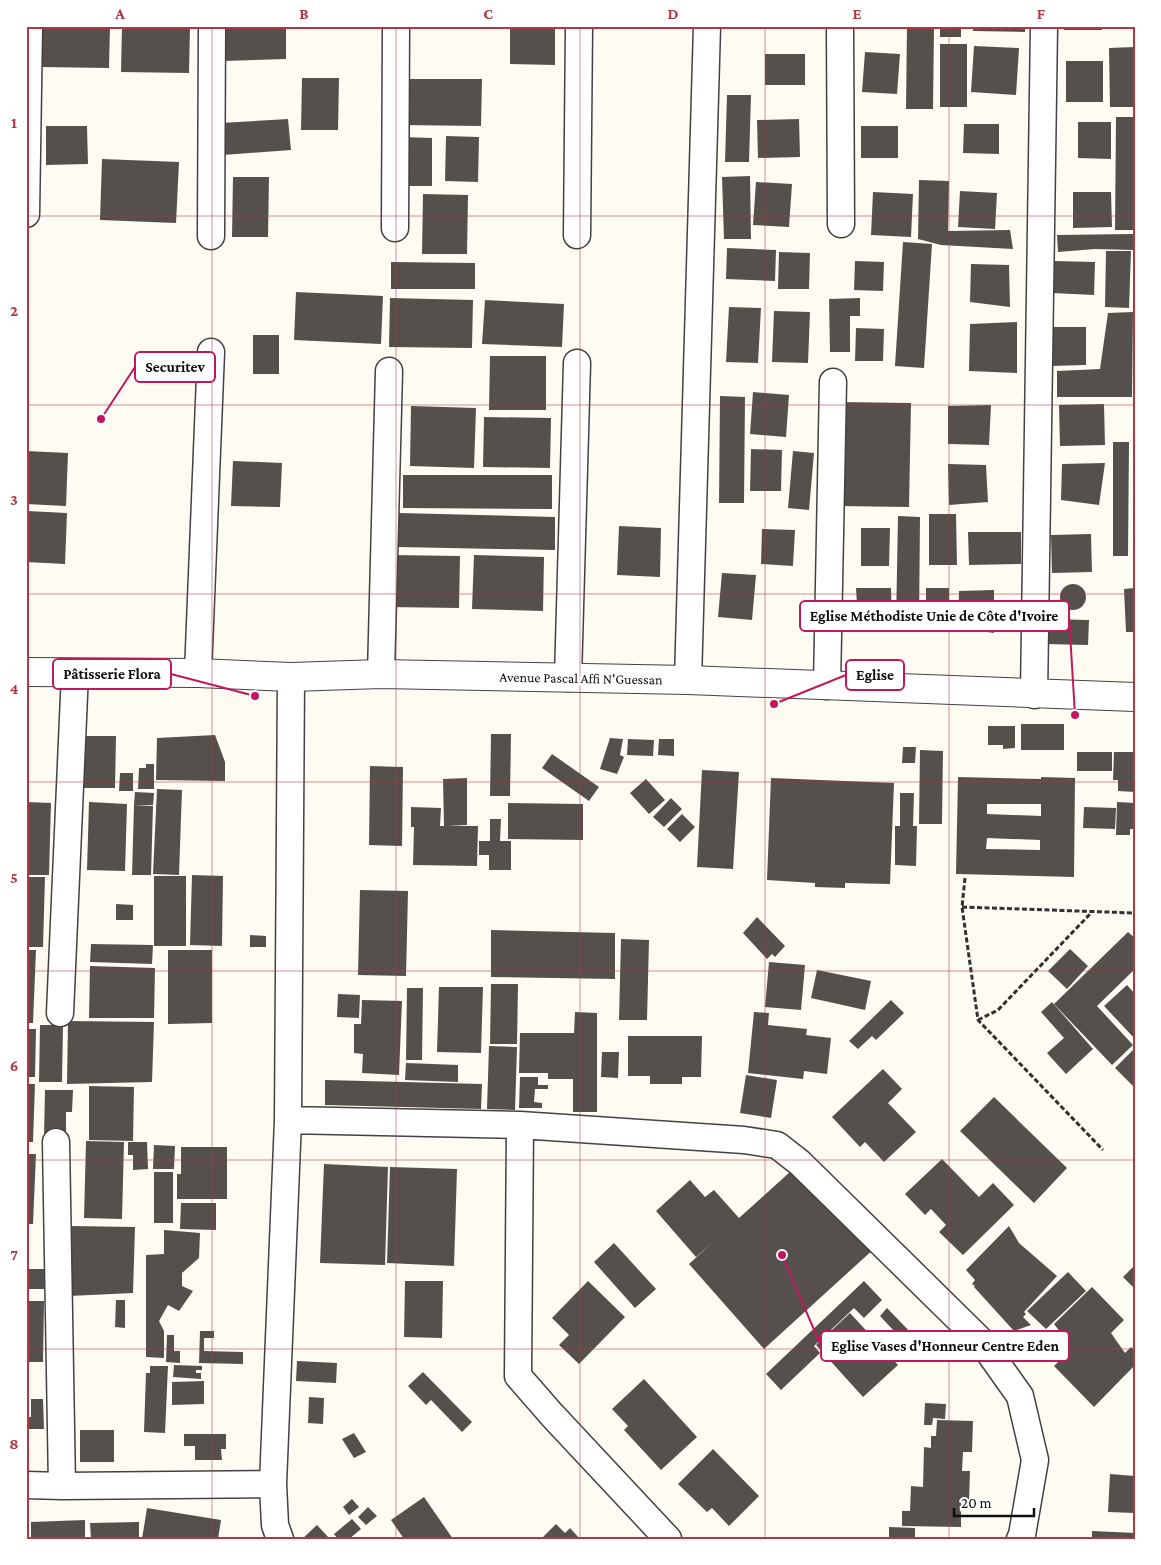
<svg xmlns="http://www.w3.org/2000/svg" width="1161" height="1565" font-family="'Crimson Pro',serif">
	<rect width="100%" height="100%" fill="#fdfbf2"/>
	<path fill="#56504c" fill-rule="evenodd" d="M41,26H110L109,68L40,67Z
		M122,26H190L189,73L121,72Z
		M223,26H286V59L223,61Z
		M510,26H555V65L510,64Z
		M907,26H934L933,109H906Z
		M940,26H961V37H940Z
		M973,26H1025V32L973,31Z
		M1064,26H1102V30H1064Z
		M940,44H967V107H940Z
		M974,46L1019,48L1016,95L971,92Z
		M1135,47V107H1110L1109,48Z
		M865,52L900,54L897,94L862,92Z
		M765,54H805V85H765Z
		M1066,61H1103V102H1066Z
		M302,78H339L338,130H301Z
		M401,79H482L481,126L401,125Z
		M727,95H751L749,162H725Z
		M1116,117H1135V230H1115Z
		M288,119L291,150L223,155L221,123Z
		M799,119L800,157L758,158L757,120Z
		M1078,122H1111V159L1078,158Z
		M964,124H999V154L963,153Z
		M46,126H87L88,164L46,165Z
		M861,126H898V158H861Z
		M446,136L479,137L478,182L445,181Z
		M403,137L432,138V186H402Z
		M102,159L179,162L176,223L100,220Z
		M750,176L751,239H724L722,177Z
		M233,177H269L268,237H232Z
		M919,180L949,181L948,231L1010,230L1013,249L941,245L918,239Z
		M756,182L792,184L789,227L753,225Z
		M960,191L997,193L995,229L958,227Z
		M873,192L913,194L911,237L871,235Z
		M1073,192H1111L1112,227L1073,228Z
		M423,194L468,195L467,254H422Z
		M1133,234V250L1095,249L1058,252L1057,235Z
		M903,242L932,244L924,368L895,366Z
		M727,248L776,250L775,281L726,279Z
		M1106,251H1131L1129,308L1105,307Z
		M779,252L810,253L809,289H778Z
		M855,261L884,262L883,291L854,290Z
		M1053,261L1095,262L1094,295L1052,293Z
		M391,262L475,263V289H391Z
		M971,264L1009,265L1010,307L970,302Z
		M296,292L383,296L381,344L294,340Z
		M390,298L473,300L472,348L389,347Z
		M860,298V316H850V352H830L829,299Z
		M485,300L564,304L562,347L482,344Z
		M729,307L761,308L758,363L726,362Z
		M774,311L810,312L808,363L772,362Z
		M1133,312L1132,397H1057V371L1100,369L1108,313Z
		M1017,322V373L969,371L970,324Z
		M1051,327H1086V365L1051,366Z
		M856,328L884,329L883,361H855Z
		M253,335H279V374H253Z
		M490,356H546V410H489Z
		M753,392L789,395L786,437L750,434Z
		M720,396L745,397L744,503H719Z
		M838,402L911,403L909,507L837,506Z
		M1104,404L1105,445L1060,446L1059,405Z
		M991,405L989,445L948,444V406Z
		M411,406L476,408L474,468L410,466Z
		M484,417L551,418L550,468L483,467Z
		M1113,442H1129L1128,556H1113Z
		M751,449L782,450L781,491H750Z
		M26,451L68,453L66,506L26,504Z
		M793,451L814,453L809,510L788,508Z
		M233,461L282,463L280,507L231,506Z
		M1105,463L1099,505L1061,500L1062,464Z
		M948,464L986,465L988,502L949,505Z
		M403,475H552V509L403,508Z
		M27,511L67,513L65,564L26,562Z
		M399,513L555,517V550L398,547Z
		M929,514H956L957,565H929Z
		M898,516L920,517L919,624L896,623Z
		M619,526L661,528L660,577L617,575Z
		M861,528H890L889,566H861Z
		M762,529L795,530L793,566L761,564Z
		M968,532H1021V564L969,565Z
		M1091,534L1092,572L1052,573L1051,535Z
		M390,555L460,556L459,608L389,607Z
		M474,555L544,557L543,611L472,609Z
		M722,573L756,575L752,620L718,617Z
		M1060 597a13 13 0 1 1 26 0a13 13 0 1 1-26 0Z
		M856,588H891L892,621H858Z
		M926,588H949V626H926Z
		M1135,588V632H1126L1124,589Z
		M994,590V633L958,628L959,591Z
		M1045,619L1089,620L1088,645L1045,644Z
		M1021,724H1064V750H1021Z
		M988,726H1015V748L1003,749V745H988Z
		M491,734H511L510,796H490Z
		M215,735L225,762V781L156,780L157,738Z
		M80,736H116L115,788H80Z
		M610,738L623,739L620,755L624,757L617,774L600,769Z
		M628,739L654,740L653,756L627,755Z
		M659,739H674V756L658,755Z
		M903,747H916L915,763H902Z
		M920,750L943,751L942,824H919Z
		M1077,752H1112V771H1077Z
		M1114,752H1135V792L1118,791V780H1113Z
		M552,754L599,787L589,801L542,768Z
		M146,764H154V789H138L139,768H146Z
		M370,766L403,767L402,846L369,845Z
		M702,770L739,772L733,869L697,867Z
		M120,773H133V791H119Z
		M958,777L1041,779V777L1075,778L1074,877L956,874ZM987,804H1041V816L987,814ZM987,838L1040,840V850L986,849Z
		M467,778V825L447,826H478L477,866L413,865L414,827H411V807L441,808L440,826H444L443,779Z
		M771,778L894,783L890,884L845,883V888L815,887V883L767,880Z
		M646,779L665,800L649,814L630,793Z
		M157,789L182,790L179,875L153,874Z
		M135,792L154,793L153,805H134Z
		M900,793H914L913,826H917L916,866L895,865V826H900Z
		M671,798L682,809L664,827L653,817Z
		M26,802L51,803L49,875H26Z
		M89,802L127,804L125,871L87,870Z
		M1117,802L1135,803V829H1130V835H1116Z
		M508,803L583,804V840L508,839Z
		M134,805L153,806L151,875H132Z
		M1084,807L1116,808L1115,829L1083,828Z
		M682,814L695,827L680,842L667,829Z
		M490,819H501L500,841H511V870H489V855H479V841H490Z
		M192,875L223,876L222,946L190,945Z
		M154,876H186V946H154Z
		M26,877H45L43,947H26Z
		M360,890L408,891L406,976L358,975Z
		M116,904L133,905V920H116Z
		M757,917L785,946L775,957L772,954L767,959L743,933Z
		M491,930L615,933V979L491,977Z
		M1128,932L1135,938V969L1097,1006L1133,1045L1112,1065L1054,1004Z
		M250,935L266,936V947H250Z
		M621,939L649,940L647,1020H619Z
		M91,944L153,945L152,964L90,962Z
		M1070,949L1088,966L1067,989L1048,971Z
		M26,950H36L33,1023H26Z
		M168,950H212V1023L168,1024Z
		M769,962L805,965L801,1010L765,1007Z
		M90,966L155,968L154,1018H89Z
		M817,970L871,981L865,1010L811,998Z
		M491,984H518L517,1044H490Z
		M1127,985L1135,994V1039L1104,1006Z
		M439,987H483L481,1053L437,1052Z
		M407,988H423L422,1060H406Z
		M338,994L360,995L359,1018L337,1017Z
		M362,1000L402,1001L399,1075L362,1073L363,1054L354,1053V1024H361Z
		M891,1000L904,1013L876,1040L872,1036L858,1049L849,1041Z
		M1052,1002L1093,1049L1066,1074L1047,1053L1064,1038L1041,1012Z
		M575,1012L597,1013V1112H573V1079H548V1073H519L520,1033H574Z
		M754,1012L769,1013L768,1025L807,1029L806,1035L831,1038L827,1074L804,1071L803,1079L748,1073Z
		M68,1021L154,1022L152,1082L67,1084Z
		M40,1025H63L62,1082H39Z
		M26,1029H36L35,1077H26Z
		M628,1036H702L701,1077H682V1084H650V1076H628Z
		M489,1046L517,1047L515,1110L487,1109Z
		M1135,1048V1088L1115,1068Z
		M602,1052H619L618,1078L601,1077Z
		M406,1063L458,1065V1082L405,1080Z
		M883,1069L902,1089L888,1103L916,1132L884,1162L865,1142L860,1147L832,1117Z
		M746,1075L777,1080L771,1118L740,1113Z
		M520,1077H538V1085H548V1089H535L534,1102L542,1103V1108H519Z
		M325,1080L482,1084L481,1109L325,1105Z
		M26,1084H35L33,1142H26Z
		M89,1086L134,1087L133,1141L89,1140Z
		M45,1090H73L72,1112H66V1137L44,1136Z
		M994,1097L1067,1168L1034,1203L960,1131Z
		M86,1141L124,1142L122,1219L84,1218Z
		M128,1142H147L148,1169L133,1170V1155H128Z
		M154,1145L175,1146L174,1169H153Z
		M181,1147H227V1199H177V1174H181Z
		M26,1154H36L33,1224H26Z
		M942,1159L979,1197L993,1183L1014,1205L963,1255L939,1232L946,1225L931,1209L925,1215L905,1194Z
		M800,1163L876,1247L764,1349L689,1264L714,1241L696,1257L656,1211L690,1180L705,1197L714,1190L739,1218Z
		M324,1164L388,1167L385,1265L320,1263Z
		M390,1167L457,1169L454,1266L387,1263Z
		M154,1172H173V1223H154Z
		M181,1203H216V1230L180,1229Z
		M71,1226L135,1227L133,1293L69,1296Z
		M1009,1226L1019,1243L1057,1276L1024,1312L1026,1314L1023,1317L1031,1325L1014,1331L974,1287L975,1286L972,1284L975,1280L966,1270Z
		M164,1230L200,1233L199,1258L182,1273V1286L193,1291L179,1311L168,1305L159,1321L164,1331V1358L146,1357V1255L164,1254Z
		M614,1243L656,1289L635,1308L594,1262Z
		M1135,1265V1289L1123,1277Z
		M26,1269H45V1289H26Z
		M1068,1272L1086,1291L1046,1329L1027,1311Z
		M405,1281H443L442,1338L404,1337Z
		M588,1281L625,1317L579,1364L559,1345L569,1335L552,1318Z
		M864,1281L882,1300L864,1318L854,1308L814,1346L820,1353L781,1390L766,1374Z
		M1092,1287L1124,1320L1111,1333L1125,1353L1131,1347L1135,1351V1365L1094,1407L1054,1366L1065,1355L1056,1344L1064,1337L1054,1324Z
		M116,1300H125V1328L115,1327Z
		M26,1301H44L43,1362H26Z
		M887,1308L914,1336L909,1341L913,1345L910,1348L880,1316Z
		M850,1313L898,1365L863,1397L816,1345Z
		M200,1331H214V1338H204V1351L243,1352V1364L199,1363Z
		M167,1335H174V1351H180V1363L166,1362Z
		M297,1361L337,1363L336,1383L296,1381Z
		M174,1365L202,1366V1370H196V1373H201V1379L173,1377Z
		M150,1366H168L165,1433L144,1432L146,1373H150Z
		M423,1372L472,1422L462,1432L431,1400L426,1405L408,1386Z
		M644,1379L697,1437L661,1470L624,1430L628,1426L612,1409Z
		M204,1381V1404L172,1405V1382Z
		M309,1397L324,1398L323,1424L308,1423Z
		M31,1399H43L44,1429H26V1417H31Z
		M925,1403L946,1404L945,1419L933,1418L932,1425H924Z
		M937,1420L973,1421L972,1452H963L962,1471H970L969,1503H961V1527L902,1526V1511H910L911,1486L923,1487L924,1447L931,1448V1436H936Z
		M80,1430H114V1462H80Z
		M354,1433L366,1452L354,1458L342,1439Z
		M184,1434H226V1449H221L222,1460H195V1446H184Z
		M713,1449L759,1496L729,1526L712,1508L707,1512L678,1484Z
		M1110,1474L1135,1476V1513L1108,1512Z
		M424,1497L453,1539H404L391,1520Z
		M352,1499L359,1507L349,1515L343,1507Z
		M368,1507L377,1516L366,1525L358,1517Z
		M147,1508L221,1520L218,1539H142Z
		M352,1519L361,1529L349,1539H338L334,1534Z
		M85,1520V1539H31V1522Z
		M139,1522V1539H91L90,1523Z
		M556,1524L565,1533L570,1528L580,1539H541Z
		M317,1525L330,1539H302Z
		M889,1527L915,1528V1539H889Z
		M1092,1531L1135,1533V1539H1092Z"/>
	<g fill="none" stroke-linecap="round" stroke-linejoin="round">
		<defs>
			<path id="minor" d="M840,26L841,224
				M26,214L29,26
				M395,228L396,26
				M577,235L579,26
				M211,236L212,26
				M198,673L211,352
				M381,674L389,371
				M568,678L577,363
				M688,680L707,26
				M827,686L833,382
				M1034,695L1044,26
				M60,1013L75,673
				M288,1120L520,1125L744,1140L777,1145L800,1163L981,1341L1020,1396L1035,1460L1022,1535L1020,1539
				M520,1125L518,1376L552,1415L668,1539
				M56,1142L62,1486
				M26,1485L62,1486L273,1484
				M280,1539L275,1525L273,1484L288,1120L291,677"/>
			<path id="tertiary" d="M26,672L198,673L291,677L381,674L688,680L1135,697"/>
		</defs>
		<use href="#minor" stroke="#424242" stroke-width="29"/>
		<use href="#tertiary" stroke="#424242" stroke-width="30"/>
		<path stroke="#313131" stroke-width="3" stroke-dasharray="5 2.5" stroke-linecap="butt" d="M965,878L962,907L978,1020L1103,1150
			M962,907L1135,913
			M978,1020L998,1010L1091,913"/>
		<use href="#minor" stroke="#fff" stroke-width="26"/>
		<use href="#tertiary" stroke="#fff" stroke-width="28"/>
	</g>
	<path fill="none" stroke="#ae3843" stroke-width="1" stroke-opacity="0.55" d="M212,26V1539M396,26V1539M580,26V1539M765,26V1539M949,26V1539M26,216H1135M26,405H1135M26,594H1135M26,782H1135M26,971H1135M26,1160H1135M26,1349H1135"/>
	<g text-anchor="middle" stroke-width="5" stroke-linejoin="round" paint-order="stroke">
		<g font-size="14" fill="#0f0f0f" stroke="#fff">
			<text transform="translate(581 678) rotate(1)" y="5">Avenue Pascal Affi N'Guessan</text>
		</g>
	</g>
	<path fill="none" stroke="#c2185b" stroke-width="2" d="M101 419L135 367M1075 715L1069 616M255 696L171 674M774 704L846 675M782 1255L821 1346"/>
	<g fill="#c2185b" stroke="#fff" stroke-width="2">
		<circle cx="101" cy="419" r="5"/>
		<circle cx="1075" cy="715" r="5"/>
		<circle cx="255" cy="696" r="5"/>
		<circle cx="774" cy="704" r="5"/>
		<circle cx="782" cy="1255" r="5"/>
	</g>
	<g fill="#fff" stroke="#c2185b" stroke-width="2">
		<rect x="135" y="352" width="80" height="30" rx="5"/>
		<rect x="800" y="601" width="269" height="30" rx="5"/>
		<rect x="53" y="659" width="118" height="30" rx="5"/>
		<rect x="846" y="660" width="58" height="30" rx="5"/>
		<rect x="821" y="1331" width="248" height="30" rx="5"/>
	</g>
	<g font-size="15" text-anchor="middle" font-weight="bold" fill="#0f0f0f">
		<text x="175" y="372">Securitev</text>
		<text x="934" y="621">Eglise Méthodiste Unie de Côte d'Ivoire</text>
		<text x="112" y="679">Pâtisserie Flora</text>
		<text x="875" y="680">Eglise</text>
		<text x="945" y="1351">Eglise Vases d'Honneur Centre Eden</text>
	</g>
	<rect width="1161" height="1565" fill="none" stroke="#ffffff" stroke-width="55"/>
	<path d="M954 1508v8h80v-8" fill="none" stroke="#0f0f0f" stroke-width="2.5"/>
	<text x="961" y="1508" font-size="15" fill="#0f0f0f" stroke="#ffffff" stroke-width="4" paint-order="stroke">20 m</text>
	<rect x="28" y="28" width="1106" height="1510" fill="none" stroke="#ae3843" stroke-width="2"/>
	<g font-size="16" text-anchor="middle" font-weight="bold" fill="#ae3843">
		<text x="120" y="19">A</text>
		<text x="304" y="19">B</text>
		<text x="488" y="19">C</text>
		<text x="673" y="19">D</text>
		<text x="857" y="19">E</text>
		<text x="1041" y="19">F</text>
		<text x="14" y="128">1</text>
		<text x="14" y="316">2</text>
		<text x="14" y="505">3</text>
		<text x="14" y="694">4</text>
		<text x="14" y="883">5</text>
		<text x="14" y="1071">6</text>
		<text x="14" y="1260">7</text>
		<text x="14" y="1449">8</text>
	</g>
</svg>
